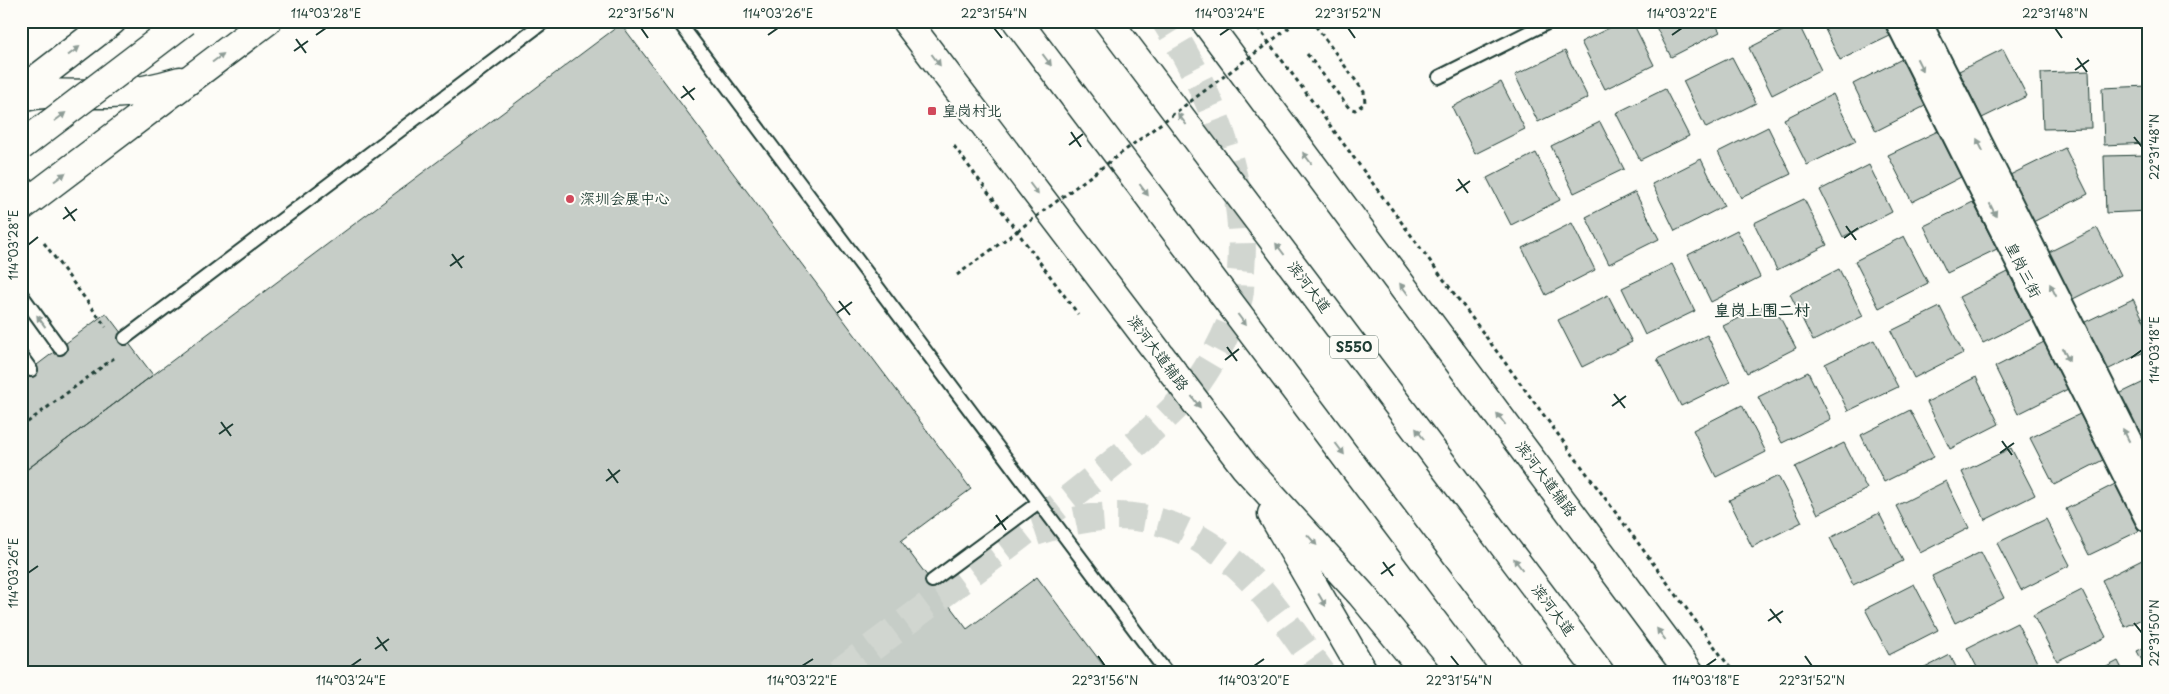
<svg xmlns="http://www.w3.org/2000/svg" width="2169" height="694" font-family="'Playpen Sans','LXGW WenKai TC',sans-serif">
	<rect width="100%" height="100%" fill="#fdfcf7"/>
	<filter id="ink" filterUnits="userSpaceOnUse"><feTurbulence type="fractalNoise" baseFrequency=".02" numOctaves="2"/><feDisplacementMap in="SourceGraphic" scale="10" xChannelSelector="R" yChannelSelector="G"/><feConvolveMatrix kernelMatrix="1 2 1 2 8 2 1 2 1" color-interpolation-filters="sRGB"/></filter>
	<g filter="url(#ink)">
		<path fill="#c6cdc7" stroke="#1f3d34" d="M1623,21H1632L1654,65L1605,89L1581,42Z
			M1653,21H1714L1720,32L1671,57Z
			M1821,21H1882L1890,36L1840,60Z
			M1798,23L1821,70L1772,95L1749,48Z
			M621,24L971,489L901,541L967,629L1037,577L1109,673H21V474Z
			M2003,49L2027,96L1982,118L1959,71Z
			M1565,51L1588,98L1538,122L1515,75Z
			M1732,57L1756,103L1706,128L1683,81Z
			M1902,59L1925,106L1876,131L1853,84Z
			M2089,71L2091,128L2043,129L2041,73Z
			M1501,82L1525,129L1475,154L1452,107Z
			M2148,86V143L2104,145L2102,88Z
			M1665,89L1689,136L1640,160L1616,113Z
			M1833,94L1856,141L1807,165L1784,119Z
			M1600,122L1624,169L1574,193L1551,146Z
			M1768,127L1791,174L1741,198L1718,152Z
			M1938,131L1961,177L1912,202L1888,155Z
			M2065,148L2088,194L2033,222L2010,175Z
			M1536,153L1560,200L1511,225L1487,178Z
			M2148,155V211L2106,213L2104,156Z
			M1701,159L1724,206L1675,231L1652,184Z
			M1869,165L1892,212L1843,237L1820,190Z
			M1635,192L1659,239L1609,264L1586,217Z
			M1804,199L1827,245L1777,270L1754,223Z
			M1973,202L1997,249L1947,273L1924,226Z
			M1572,223L1595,270L1546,295L1522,248Z
			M2097,228L2121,275L2071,300L2047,253Z
			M1737,230L1760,277L1711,302L1688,255Z
			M1904,236L1928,283L1879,308L1855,261Z
			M1672,264L1695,311L1645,335L1622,288Z
			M1839,269L1863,316L1813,341L1790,294Z
			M2008,272L2032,319L1983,343L1959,297Z
			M1608,295L1632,342L1582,367L1558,320Z
			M2133,299L2148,329V350L2107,370L2083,323Z
			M1772,302L1796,348L1747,373L1723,326Z
			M1940,307L1963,353L1914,378L1891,331Z
			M106,313L153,375L26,470L21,463V377Z
			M1707,335L1730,382L1681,406L1657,359Z
			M1874,340L1898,387L1848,411L1825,364Z
			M2044,342L2068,389L2018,414L1995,367Z
			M1808,372L1831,419L1782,443L1758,397Z
			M1976,377L1999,424L1950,449L1927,402Z
			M2148,380V438L2143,441L2119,394Z
			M1742,405L1766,452L1716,477L1693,430Z
			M1910,410L1934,457L1884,482L1861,435Z
			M2080,414L2103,460L2054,485L2030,438Z
			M1844,443L1867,489L1818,514L1795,467Z
			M2011,448L2035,495L1985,520L1962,472Z
			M1778,476L1802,522L1752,547L1729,500Z
			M1946,481L1969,528L1920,553L1896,506Z
			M2115,484L2139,531L2089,555L2066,509Z
			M1879,513L1903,561L1853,585L1830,538Z
			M2046,519L2070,565L2021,590L1997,543Z
			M1981,552L2004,598L1955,623L1932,576Z
			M2148,557V616L2125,627L2102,580Z
			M1914,584L1938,630L1889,655L1865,609Z
			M2082,590L2106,637L2057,661L2033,615Z
			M2017,623L2041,670L2035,673H1980L1967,648Z
			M2148,646V672L2137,651Z
			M1950,655L1959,673H1915Z
			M2118,661L2124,673H2095Z"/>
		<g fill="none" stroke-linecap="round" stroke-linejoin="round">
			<path stroke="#d1d6d0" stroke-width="28" stroke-dasharray="28 14" stroke-linecap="butt" d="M838,673L1003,549"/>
			<path stroke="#d1d6d0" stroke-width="28" stroke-dasharray="28 14" stroke-linecap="butt" d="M1035,532C1114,505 1171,510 1237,566C1268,593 1297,639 1322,673
				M1003,549C1048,514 1095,479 1139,441C1159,423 1181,404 1198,382C1215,358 1232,325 1239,297C1241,288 1240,279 1241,270C1248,182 1212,94 1165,21"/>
			<defs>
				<path id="lane" d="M678,21L1167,673
					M1439,77L1551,21
					M21,294L60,348
					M125,338L545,21
					M21,356L31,370
					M932,581L1039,502"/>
				<path id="street" d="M1898,21L2148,519
					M1918,21L2148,479"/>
				<path id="primary" d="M906,21L1245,467L1361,594L1426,673
					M1205,21L1690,673
					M21,91L112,21
					M21,98C51,90 81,95 111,94C135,93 157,88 180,81
					M21,207L267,21
					M1272,514L1364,673"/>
				<path id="highway" d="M1017,21L1509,673
					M1108,21L1600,673"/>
			</defs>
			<use href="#lane" stroke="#1f3d34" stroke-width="16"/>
			<use href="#street" stroke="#1f3d34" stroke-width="29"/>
			<use href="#primary" stroke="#1f3d34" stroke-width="31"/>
			<use href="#highway" stroke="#1f3d34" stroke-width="31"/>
			<path stroke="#1f3d34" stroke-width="3" stroke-dasharray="4 4" stroke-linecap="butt" d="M1253,21L1734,673
				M1307,54L1349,108L1355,110L1365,103L1364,92L1312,21
				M954,146L1078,314
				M44,243L106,327
				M957,275L1017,231
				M21,427L114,358"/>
			<use href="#lane" stroke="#fdfcf7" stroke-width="12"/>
			<use href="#street" stroke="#fdfcf7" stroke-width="25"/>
			<use href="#primary" stroke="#fdfcf7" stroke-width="28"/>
			<use href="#highway" stroke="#fdfcf7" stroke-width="28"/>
			<defs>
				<path id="primary-bridge" d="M21,146L185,21"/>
			</defs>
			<use href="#primary-bridge" stroke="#1f3d34" stroke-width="31" stroke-linecap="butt"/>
			<path stroke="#1f3d34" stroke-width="3" stroke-dasharray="4 4" stroke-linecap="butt" d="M1017,231L1298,21"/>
			<use href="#primary-bridge" stroke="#fdfcf7" stroke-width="28"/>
		</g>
		<defs><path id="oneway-solid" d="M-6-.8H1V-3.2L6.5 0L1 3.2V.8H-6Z" transform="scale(1.25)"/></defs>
		<g fill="#8e9c96">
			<use href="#oneway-solid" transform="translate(74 51) rotate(-37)"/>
			<use href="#oneway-solid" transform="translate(218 58) rotate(-37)"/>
			<use href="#oneway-solid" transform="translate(936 60) rotate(53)"/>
			<use href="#oneway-solid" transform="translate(1047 60) rotate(53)"/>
			<use href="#oneway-solid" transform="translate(1920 65) rotate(63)"/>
			<use href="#oneway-solid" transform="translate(60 117) rotate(-37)"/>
			<use href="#oneway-solid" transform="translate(1182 119) rotate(-127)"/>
			<use href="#oneway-solid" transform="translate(1980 145) rotate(-117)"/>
			<use href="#oneway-solid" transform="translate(1307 158) rotate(-127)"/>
			<use href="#oneway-solid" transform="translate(60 177) rotate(-37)"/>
			<use href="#oneway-solid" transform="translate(1034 189) rotate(53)"/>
			<use href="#oneway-solid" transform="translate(1144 190) rotate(53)"/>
			<use href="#oneway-solid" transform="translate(1993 210) rotate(63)"/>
			<use href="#oneway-solid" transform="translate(1280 249) rotate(-127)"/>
			<use href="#oneway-solid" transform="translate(1404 289) rotate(-127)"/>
			<use href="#oneway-solid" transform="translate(2053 290) rotate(-117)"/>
			<use href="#oneway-solid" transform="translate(1242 320) rotate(53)"/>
			<use href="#oneway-solid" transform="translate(41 321) rotate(-126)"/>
			<use href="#oneway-solid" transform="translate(2066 355) rotate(63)"/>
			<use href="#oneway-solid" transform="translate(1196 402) rotate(53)"/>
			<use href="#oneway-solid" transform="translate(1501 419) rotate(-127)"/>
			<use href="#oneway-solid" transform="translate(1420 434) rotate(-127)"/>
			<use href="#oneway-solid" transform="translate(2126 435) rotate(-117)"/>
			<use href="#oneway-solid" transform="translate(1340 449) rotate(53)"/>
			<use href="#oneway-solid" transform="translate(1312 540) rotate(48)"/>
			<use href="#oneway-solid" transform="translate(1518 564) rotate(-127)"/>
			<use href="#oneway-solid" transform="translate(1322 600) rotate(60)"/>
			<use href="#oneway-solid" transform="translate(1661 634) rotate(-127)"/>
		</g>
	</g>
	<path fill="none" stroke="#1f3d34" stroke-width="2" d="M641,28L648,38M994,28L1002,38M1348,28L1355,38M2055,28L2062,38M316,35L326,28M768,35L778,28M1220,35L1230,28M1672,35L1682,28M296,39L306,53M294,51L308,41M2077,58L2087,72M2075,70L2089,60M683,86L694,100M681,98L695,88M1071,132L1081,147M2134,137L2142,147M1069,145L1083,134M1458,179L1468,193M1456,191L1470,181M65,207L75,221M63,219L77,209M1846,226L1856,240M1844,238L1858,228M28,245L38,237M452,254L462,268M450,266L464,256M839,301L850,315M837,313L852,302M1227,347L1237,361M2131,358L2142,350M1225,360L1239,349M1614,394L1625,408M1612,406L1626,396M221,422L231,436M219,434L233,424M2002,441L2012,455M2000,453L2014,443M608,469L618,483M606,481L620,470M996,515L1006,530M994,528L1008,517M1383,562L1393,576M28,573L38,566M1381,574L1395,564M1770,609L1781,623M1768,621L1783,611M2134,623L2142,633M377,637L387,651M375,649L389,639M1098,656L1105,666M1451,656L1459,666M1805,656L1812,666M351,666L361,659M802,666L813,659M1254,666L1264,659M1706,666L1716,659"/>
	<g fill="#d1495b" stroke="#fdfcf7" stroke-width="2">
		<rect x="927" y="106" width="10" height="10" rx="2.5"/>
		<circle cx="570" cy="199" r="5"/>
	</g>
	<g text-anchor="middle" stroke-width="4" stroke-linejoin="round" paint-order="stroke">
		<rect fill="#fdfcf7" stroke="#62766e" stroke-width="1" x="1330" y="335.5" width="48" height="23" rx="4"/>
		<g font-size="14" font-weight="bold" fill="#1f3d34">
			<text x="1354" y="352">S550</text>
		</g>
		<g font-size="15" fill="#1f3d34" stroke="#fdfcf7" text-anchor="start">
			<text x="942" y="116">皇岗村北</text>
			<text x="580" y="204">深圳会展中心</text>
		</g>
		<g font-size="15" fill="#1f3d34" stroke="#fdfcf7">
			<text transform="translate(2023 270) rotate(63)" y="5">皇岗三街</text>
			<text transform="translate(1309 287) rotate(53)" y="5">滨河大道</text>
			<text transform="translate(1158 353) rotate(53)" y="5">滨河大道辅路</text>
			<text transform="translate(1546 479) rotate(53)" y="5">滨河大道辅路</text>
			<text transform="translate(1553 610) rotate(53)" y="5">滨河大道</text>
		</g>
		<g font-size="16" font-weight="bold" fill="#1f3d34" stroke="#fdfcf7">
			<text x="1762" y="316">皇岗上围二村</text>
		</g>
	</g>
	<rect width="2169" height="694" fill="none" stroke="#fdfcf7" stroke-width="55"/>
	<rect x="28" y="28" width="2114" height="638" fill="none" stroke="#1f3d34" stroke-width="2"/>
	<g font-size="12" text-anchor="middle" fill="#1f3d34">
		<text x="326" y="18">114°03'28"E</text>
		<text x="641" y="18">22°31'56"N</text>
		<text x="778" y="18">114°03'26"E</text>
		<text x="994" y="18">22°31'54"N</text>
		<text x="1230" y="18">114°03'24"E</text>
		<text x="1348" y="18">22°31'52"N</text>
		<text x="1682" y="18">114°03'22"E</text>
		<text x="2055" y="18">22°31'48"N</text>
		<text transform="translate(2155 147) rotate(-90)" y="4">22°31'48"N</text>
		<text transform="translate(14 245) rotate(-90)" y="4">114°03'28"E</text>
		<text transform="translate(2155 350) rotate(-90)" y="4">114°03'18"E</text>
		<text transform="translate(14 573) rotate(-90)" y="4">114°03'26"E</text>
		<text transform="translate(2155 633) rotate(-90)" y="4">22°31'50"N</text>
		<text x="351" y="685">114°03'24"E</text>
		<text x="802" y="685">114°03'22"E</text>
		<text x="1105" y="685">22°31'56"N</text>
		<text x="1254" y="685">114°03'20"E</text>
		<text x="1459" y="685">22°31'54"N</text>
		<text x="1706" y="685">114°03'18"E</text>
		<text x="1812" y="685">22°31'52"N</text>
	</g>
</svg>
